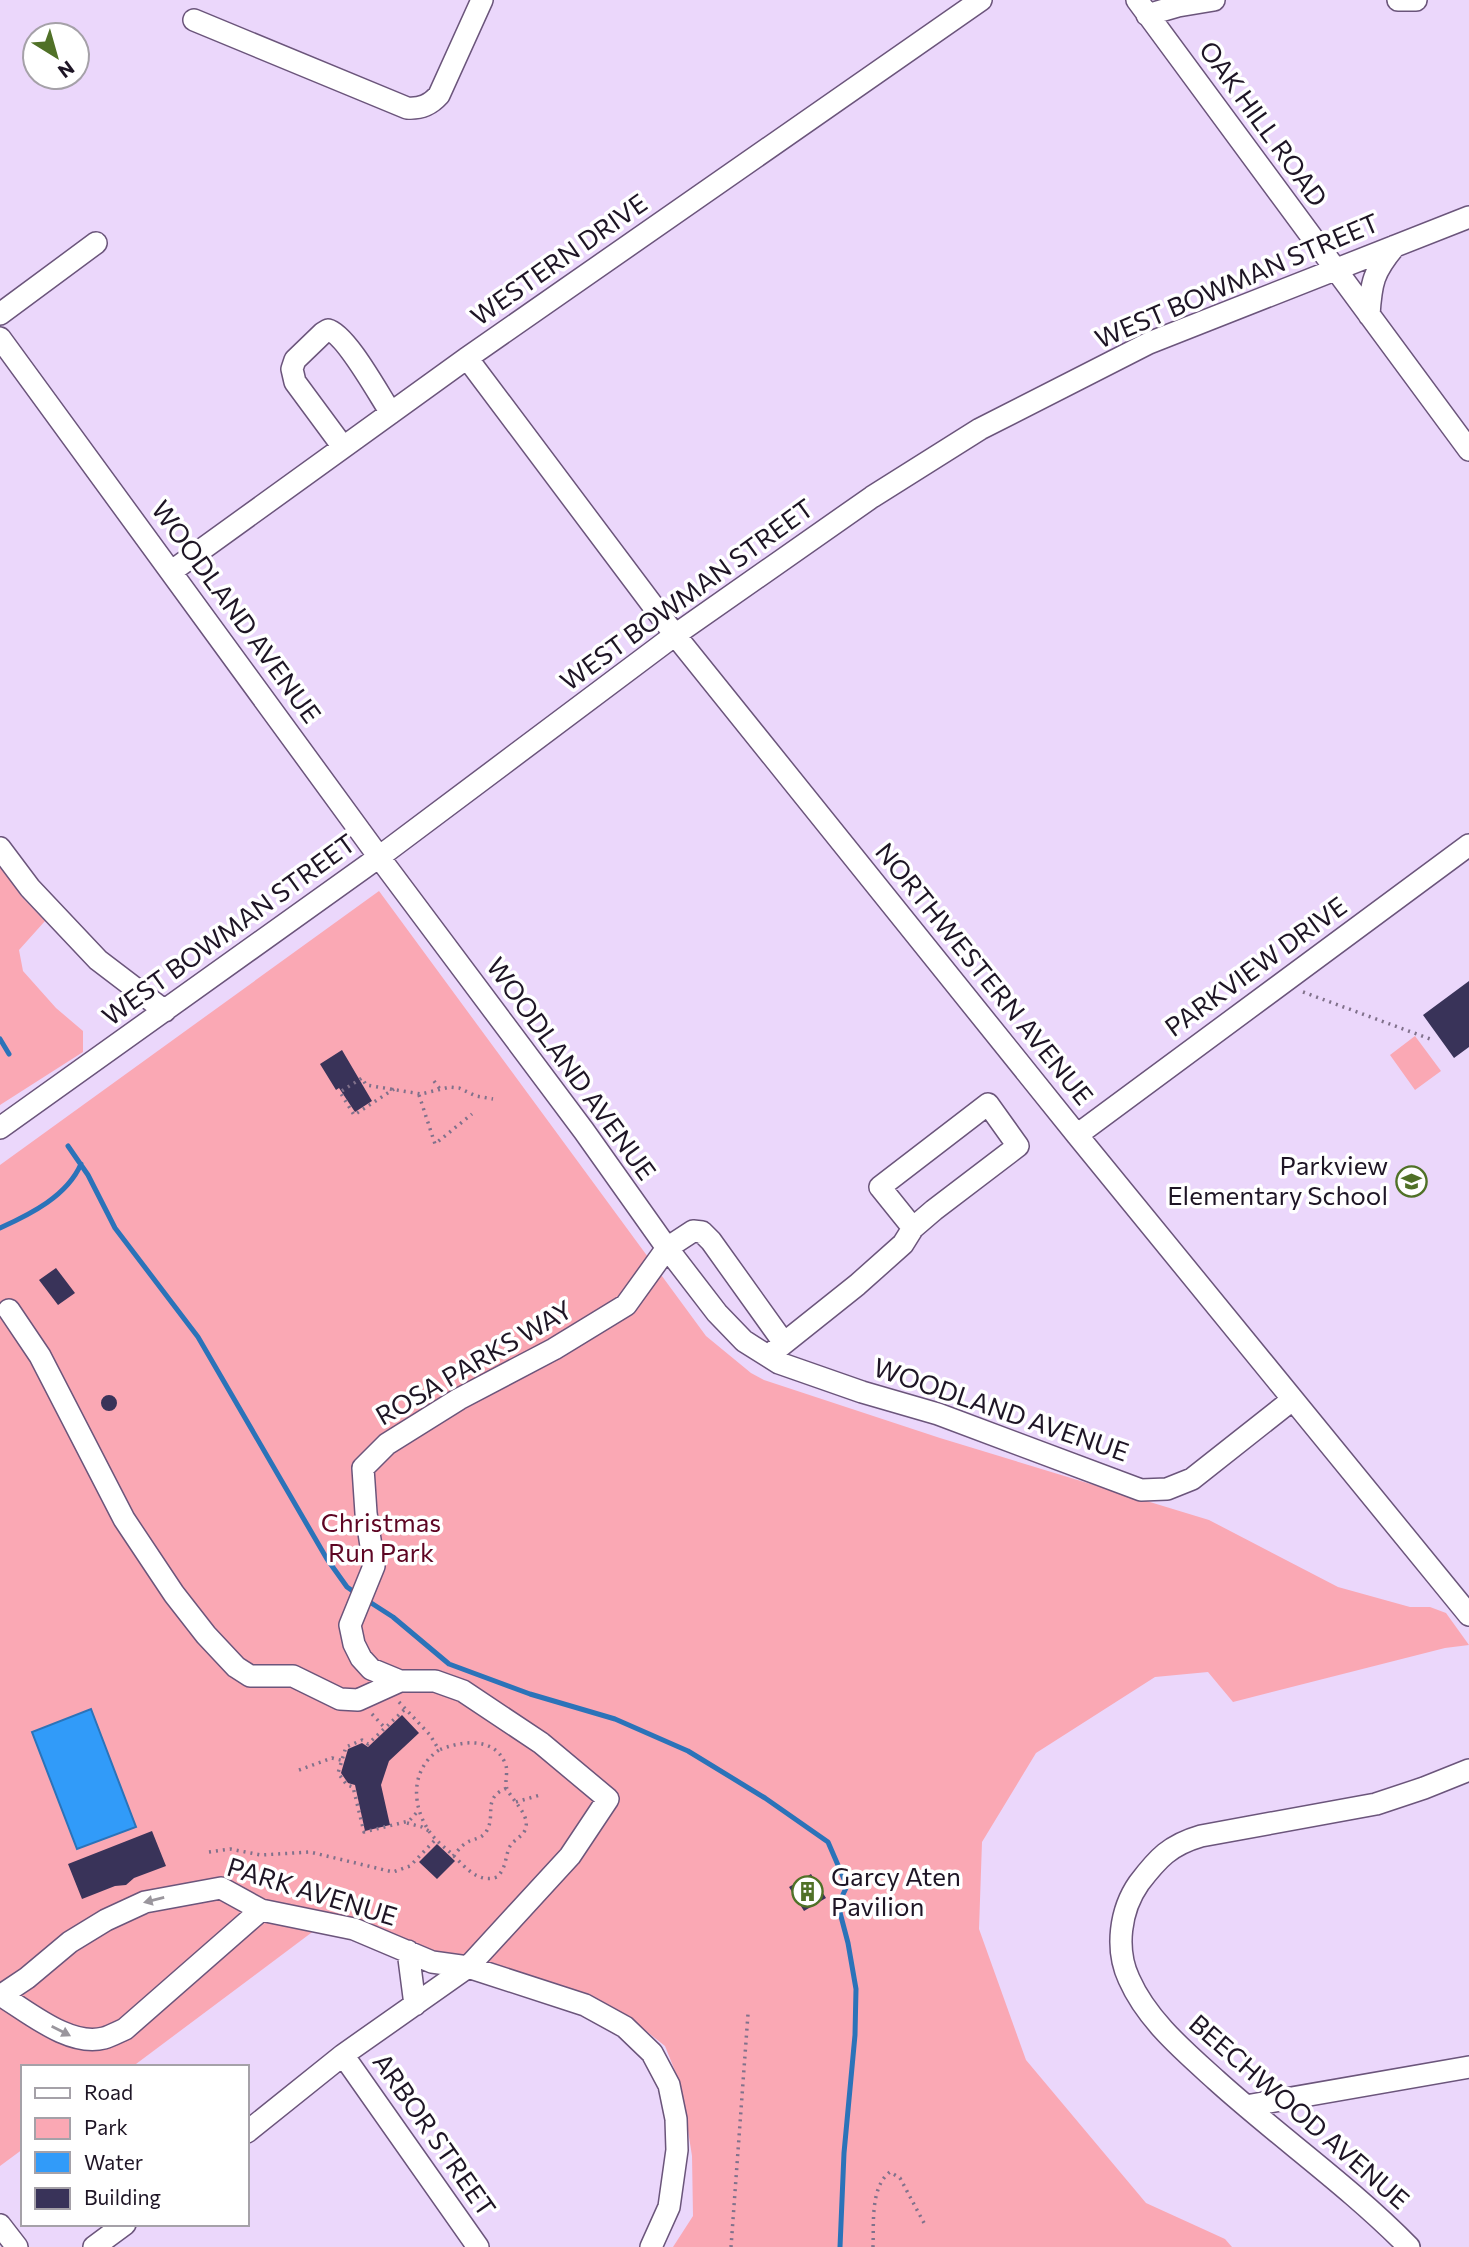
<svg xmlns="http://www.w3.org/2000/svg" width="1469" height="2247" font-family="Commissioner,sans-serif">
	<rect width="100%" height="100%" fill="#ebd7fb"/>
	<path fill="#faa8b4" d="M0,866L21,896L45,921L19,950L23,971L56,1008L83,1031V1052L0,1105Z
		M379,891L706,1336L751,1373L764,1380L940,1438L1209,1520L1338,1587L1410,1607H1430L1446,1613L1469,1645L1445,1648L1233,1702L1208,1672L1155,1677L1036,1753L982,1842L979,1929L1026,2060L1146,2203L1225,2239L1232,2247H673L693,2216L692,2156L681,2086L665,2046L646,2031L585,2005L331,1918L132,2067H23V2149L0,2166V1165Z
		M1415,1036L1441,1071L1415,1090L1390,1055Z"/>
	<path fill="#319bf9" stroke="#2b73b9" stroke-width="2" d="M91,1709L136,1827L77,1849L32,1732Z"/>
	<g fill="none" stroke-linecap="round" stroke-linejoin="round">
		<path stroke="#2b73b9" stroke-width="5" d="M0,1039L9,1054
			M68,1146L88,1175L115,1228L198,1337L327,1559L347,1587L357,1594
			M0,1228C31,1214 67,1196 81,1164
			M365,1599L393,1617L449,1664L530,1694L615,1719L688,1751L765,1798L828,1842L847,1886L838,1905L848,1943L856,1989L855,2035L844,2153L840,2247"/>
	</g>
	<path fill="#393359" d="M1469,981V1047L1454,1058L1423,1015Z
		M342,1050L372,1101L355,1112L339,1088L336,1090L320,1064Z
		M56,1268L75,1293L58,1305L39,1280Z
		M101 1403a8 8 0 1 1 16 0a8 8 0 1 1-16 0Z
		M402,1715L419,1733L389,1761L381,1785L390,1825L365,1831L355,1785L348,1783L341,1773L348,1749L362,1743L368,1747Z
		M152,1831L166,1866L134,1878L126,1885L115,1886L82,1899L68,1864Z
		M437,1844L455,1861L437,1879L419,1862Z
		M811,1874L826,1898L804,1911L789,1887Z"/>
	<g fill="none" stroke-linecap="round" stroke-linejoin="round">
		<defs>
			<path id="minor" d="M1137,0L1469,450
				M1398,0H1416
				M1147,15L1178,6L1214,0
				M194,20L407,108C421,109 430,105 439,95L482,0
				M0,314L96,243
				M1369,315C1371,283 1373,272 1395,246
				M0,338L379,857L584,1131L667,1248L717,1313L744,1341L779,1363L862,1392L938,1414L1141,1490L1167,1489L1192,1479L1292,1400
				M467,358L675,635L1077,1135L1469,1615
				M343,447L295,382L292,369L295,360L323,333L328,330C346,334 379,395 391,413
				M172,571L467,358L981,0
				M0,848L30,888L98,960L165,1011
				M0,1128L379,857L675,635L872,497L980,429L1149,343L1469,217
				M1077,1135L1469,845
				M9,1310L40,1356L124,1519L174,1594L206,1635L236,1667L250,1676H293L340,1699L358,1700L400,1681
				M773,1352L857,1285L903,1244L913,1228L934,1210L1018,1146L988,1104L880,1187L913,1228
				M408,1951L415,2005
				M0,1996L27,1978L70,1942L106,1920L145,1902L221,1888L261,1910L354,1929L432,1962L468,1967L585,2005L625,2027L652,2053L669,2085L676,2119L677,2150L669,2207L651,2247
				M2,1996C30,2013 70,2047 104,2038C111,2036 118,2032 125,2029L261,1910
				M343,2055L478,2247
				M1246,2106L1469,2067
				M247,2132L343,2055L468,1967L570,1856L608,1799L541,1743L463,1691L435,1681H400L371,1669L361,1658L354,1644L350,1625L374,1566L366,1513L363,1468L387,1444L459,1399L554,1349L626,1305L667,1248L693,1231L702,1232L711,1241L784,1343
				M0,2225L17,2247
				M94,2247L125,2224
				M1409,2247C1349,2186 1279,2137 1216,2080C1184,2051 1147,2020 1129,1979C1115,1949 1120,1910 1139,1883C1158,1858 1170,1845 1201,1836L1376,1804L1424,1788L1469,1770"/>
		</defs>
		<use href="#minor" stroke="#6b557b" stroke-width="24"/>
		<path stroke="#80718b" stroke-width="3.5" stroke-dasharray="2 5" stroke-linecap="butt" d="M1303,992L1433,1040
			M434,1081L440,1089
			M394,1089L354,1115L340,1092L362,1078L366,1085L421,1094L450,1087L459,1088L476,1096L493,1099
			M419,1095L435,1144L472,1114
			M399,1702L430,1735L439,1750C411,1769 411,1804 429,1831C435,1840 444,1847 452,1854C464,1866 478,1884 497,1877C506,1868 505,1859 509,1848C512,1841 520,1838 524,1832C533,1817 513,1802 507,1789C504,1781 509,1771 505,1763C494,1736 460,1741 439,1750
			M404,1710L368,1744L362,1740L346,1747L338,1773L347,1785L353,1787L364,1832L409,1821L418,1811
			M372,1714L385,1728
			M299,1770L332,1758L344,1761
			M516,1802L540,1795
			M407,1823L422,1827L429,1831
			M209,1852L230,1849L261,1855L310,1852L393,1872L410,1866L436,1839
			M453,1856C457,1852 461,1846 466,1843C473,1838 480,1840 486,1832C497,1815 481,1798 507,1788
			M731,2247L748,2014
			M873,2247C874,2224 870,2187 890,2172L900,2178L924,2223"/>
		<use href="#minor" stroke="#fff" stroke-width="21"/>
	</g>
	<defs><path id="oneway-solid" d="M-6-.8H1V-3.2L6.5 0L1 3.2V.8H-6Z" transform="scale(1.75)"/></defs>
	<g fill="#9a969d">
		<use href="#oneway-solid" transform="translate(154 1900) rotate(166)"/>
		<use href="#oneway-solid" transform="translate(61 2031) rotate(27)"/>
	</g>
	<defs>
		<symbol id="school-ring" viewBox="-11 -11 22 22"><circle r="9.5" fill="#fff" stroke="#507127" stroke-width="1.5"/><path d="M0-5L7-2L0 1L-7-2ZM-4 1L0 2.5L4 1V4Q0 6-4 4Z" fill="#507127"/></symbol>
		<symbol id="building-ring" viewBox="-11 -11 22 22"><circle r="9.5" fill="#fff" stroke="#507127" stroke-width="1.5"/><path d="M-4-6H4V6H1V3H-1V6H-4ZM-2.5-4.3h1.7v1.8h-1.7ZM.8-4.3h1.7v1.8H.8ZM-2.5-1h1.7V.8h-1.7ZM.8-1h1.7V.8H.8Z" fill="#507127"/></symbol>
	</defs>
	<g fill-rule="evenodd">
		<use href="#school-ring" x="1394" y="1164" width="35" height="35"/>
		<use href="#building-ring" x="790" y="1874" width="35" height="35"/>
	</g>
	<g text-anchor="middle" stroke-width="7" stroke-linejoin="round" paint-order="stroke">
		<g font-size="26" fill="#1e1525" stroke="#fff">
			<text transform="translate(1263 124) rotate(54)" y="9">OAK HILL ROAD</text>
			<text transform="translate(559 260) rotate(-35)" y="9">WESTERN DRIVE</text>
			<text transform="translate(1237 281) rotate(-23)" y="9">WEST BOWMAN STREET</text>
			<text transform="translate(687 595) rotate(-36)" y="9">WEST BOWMAN STREET</text>
			<text transform="translate(236 612) rotate(54)" y="9">WOODLAND AVENUE</text>
			<text transform="translate(229 930) rotate(-36)" y="9">WEST BOWMAN STREET</text>
			<text transform="translate(1256 967) rotate(-36)" y="9">PARKVIEW DRIVE</text>
			<text transform="translate(984 974) rotate(51)" y="9">NORTHWESTERN AVENUE</text>
			<text transform="translate(571 1069) rotate(54)" y="9">WOODLAND AVENUE</text>
			<text transform="translate(474 1363) rotate(-30)" y="9">ROSA PARKS WAY</text>
			<text transform="translate(1001 1410) rotate(19)" y="9">WOODLAND AVENUE</text>
			<text transform="translate(312 1892) rotate(17)" y="9">PARK AVENUE</text>
			<text transform="translate(1299 2112) rotate(41)" y="9">BEECHWOOD AVENUE</text>
			<text transform="translate(434 2135) rotate(55)" y="9">ARBOR STREET</text>
		</g>
		<g font-size="26" fill="#1e1525" stroke="#fff" text-anchor="end">
			<text x="1388" y="1175">Parkview<tspan x="1388" dy="30">Elementary School</tspan></text>
			<text x="831" y="1886" text-anchor="start">Garcy Aten<tspan x="831" dy="30">Pavilion</tspan></text>
		</g>
		<g font-size="26" fill="#5e0523" stroke="#fff">
			<text x="381" y="1532">Christmas<tspan x="381" dy="30">Run Park</tspan></text>
		</g>
	</g>
	<rect x="21" y="2065" width="228" height="161" fill="#ffffff" stroke="#a5a1a8" stroke-width="2"/>
	<rect x="35" y="2088" width="35" height="10" fill="#ffffff" stroke="#a5a1a8" stroke-width="2"/>
	<text x="84" y="2100" font-size="21" fill="#1e1525">Road</text>
	<rect x="35" y="2118" width="35" height="21" fill="#faa8b4" stroke="#a5a1a8" stroke-width="2"/>
	<text x="84" y="2135" font-size="21" fill="#1e1525">Park</text>
	<rect x="35" y="2152" width="35" height="21" fill="#319bf9" stroke="#a5a1a8" stroke-width="2"/>
	<text x="84" y="2170" font-size="21" fill="#1e1525">Water</text>
	<rect x="35" y="2188" width="35" height="21" fill="#393359" stroke="#a5a1a8" stroke-width="2"/>
	<text x="84" y="2205" font-size="21" fill="#1e1525">Building</text>
	<g transform="translate(56 56) rotate(143)"><circle r="33" fill="#ffffff" stroke="#a5a1a8" stroke-width="2"/>
	<path d="M0-5L12 26L0 18L-12 26Z" fill="#507127"/>
	<text y="-10" font-size="19" font-weight="bold" text-anchor="middle" fill="#1e1525">N</text>
	</g>
</svg>
